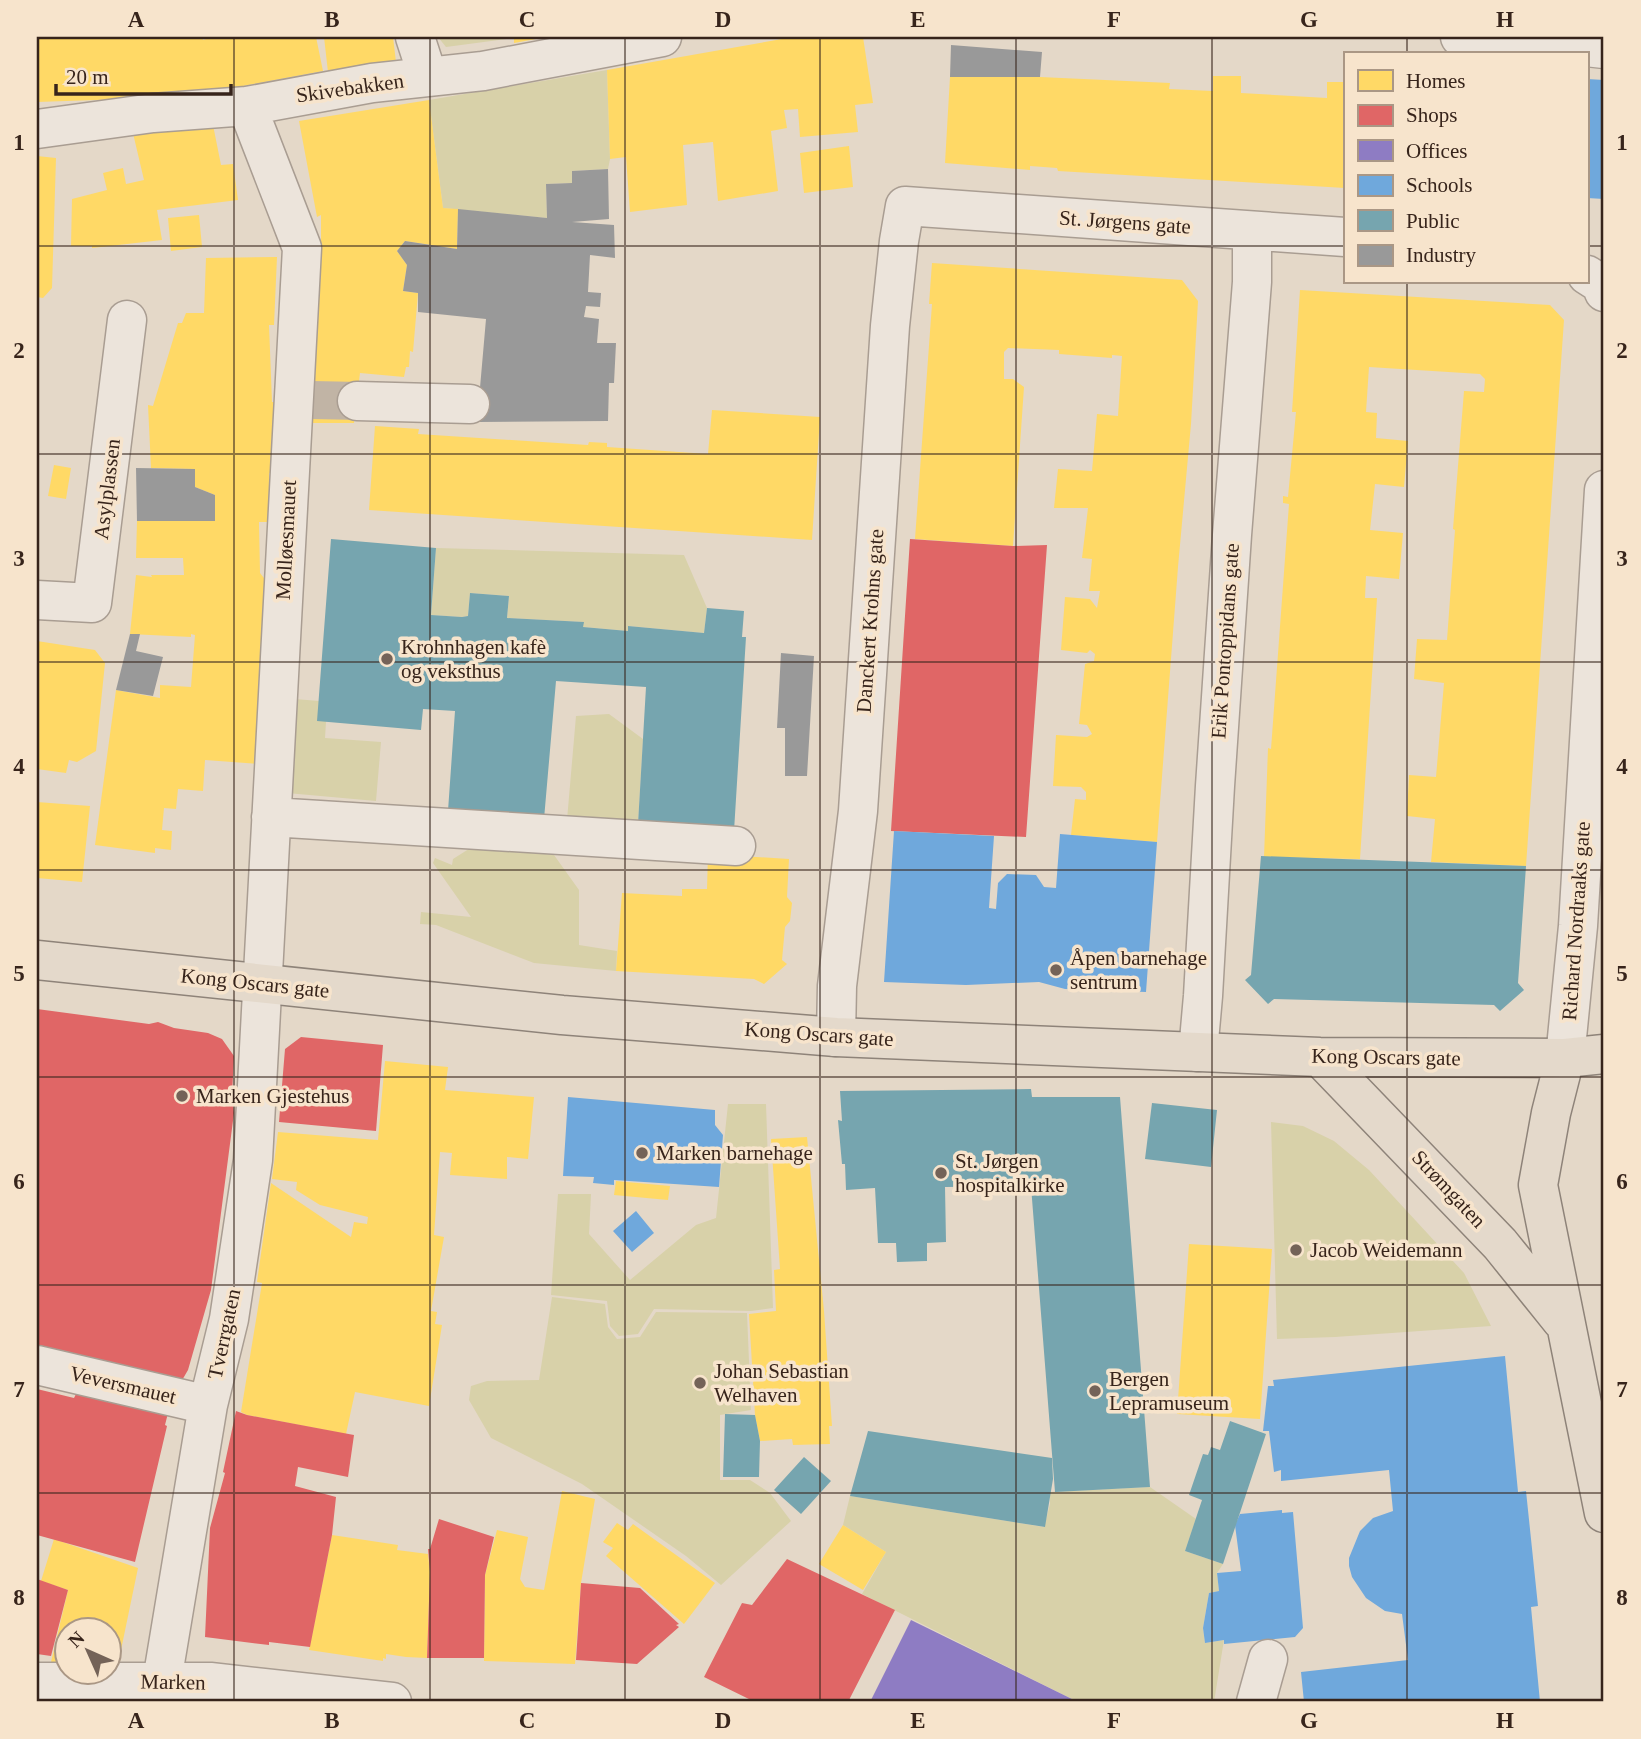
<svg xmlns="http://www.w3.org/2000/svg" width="1641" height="1739" font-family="Georgia,serif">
	<rect width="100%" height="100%" fill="#e4d8c8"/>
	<path fill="#d8d1a9" d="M438,37H514V38L446,47Z
		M607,70L610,159L608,169L572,171V183L546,184L547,218L443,208L429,100Z
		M436,548L684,555L707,608L704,633L628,626V631L583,627V622L507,618L509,596L470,593L468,616L462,617L431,615Z
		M295,699L319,701L326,722L325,738L381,742L376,801L287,793Z
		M609,714L643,739L638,824L567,820L576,716Z
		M483,840L554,855L579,890V945L617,951L616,971L534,963L436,925L420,924L421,912L471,917L433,863L435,858L452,865L453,859Z
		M728,1104H766L773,1308L751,1311L654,1309L638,1334L619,1336L610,1326L607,1301L551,1295L558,1194H591L589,1234L630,1280L696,1225L716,1218Z
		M1271,1122L1303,1126L1334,1141L1369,1170L1464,1273L1491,1326L1335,1337L1277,1339Z
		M552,1297L605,1304L608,1327L617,1339L640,1337L656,1312L747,1313L751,1410L720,1415V1480H750L770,1493L791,1521L721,1585L686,1556L582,1484L491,1438L469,1400L471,1386L487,1381L539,1380Z
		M1150,1487L1196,1519L1185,1551L1223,1564L1217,1573L1219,1591L1209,1593L1203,1628L1205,1643L1224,1640L1214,1702H1078L862,1594L886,1552L843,1525L850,1496L1044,1527L1050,1504V1492Z"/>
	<path fill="#ffd966" d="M37,37H202L203,40L212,37H316L323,71L222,90L125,99L37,102Z
		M324,37H393L396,62L328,72Z
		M514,37H541V38L514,43Z
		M793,37H863L873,103L855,105L858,132L800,137L798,109L784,110L787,128L771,131L778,191L718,201L713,142L683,145L687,205L630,212L626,157L610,159L607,70Z
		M1213,76H1241V93L1327,98V82H1345V188L1058,171L1057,168L1030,166V170L945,163L950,77H1040L1170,83L1169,89L1213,91Z
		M429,100L443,208L458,209L457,249L405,241L397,251L407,265L403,291L418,293L413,352L410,351L409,367H406L404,377L360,373L354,423H309L316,357H313L318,277L321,278V215L317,217L299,121Z
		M211,115L221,165L233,164L238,200L157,210L162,240L92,248V246H71L72,199L107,190L103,173L123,168L126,184L144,180L132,129Z
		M849,146L853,187L804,193L800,153Z
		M37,156L56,158L52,288L43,298L37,297Z
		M199,215L202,247L171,251L168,218Z
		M277,257L274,325H269L272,402H275L272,474L269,473L272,522H259L260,573L267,582L259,764L205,760L203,791L178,789L176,809L164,808L162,830L172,831L171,850L155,848V853L95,845L116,690L160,698V685L191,687L195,635L191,634V637L130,634L136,575L152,577L151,575H184L183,558H136L137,521H215V495L195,487V469L151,468L148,405L153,406L178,323H182L186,313H204L206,258Z
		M932,263L1182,280L1198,301L1191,424L1178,567L1157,842L1071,835L1075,799L1086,800V792L1081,787L1053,786L1056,735L1087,737L1092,734L1087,725L1079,724L1085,664L1094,661L1095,654L1090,650L1087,653L1061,650L1065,597L1090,599L1097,608L1100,591H1089L1092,559L1082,558L1088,508H1054L1058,469L1092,471L1097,414L1118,416L1122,356L1112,355V358L1059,354V350L1008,348L1004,352V379H1013L1024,387L1013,546L915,539L932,304H929Z
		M1300,290L1550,305L1564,320L1526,866L1431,862L1435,819L1407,816L1409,775L1436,777L1444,683L1414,679L1417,639L1447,640L1455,530L1453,529L1464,391L1484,392L1485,379L1480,374L1369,367L1366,412L1377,413L1376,438L1408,441L1404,487L1375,484L1370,530L1403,533L1399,579L1366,576L1365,598H1377L1360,859L1264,857L1268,748L1271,749L1289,504L1283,503V496L1288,497L1296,412H1292Z
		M712,410L820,417L812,540L369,510L375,426L419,429L418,434L588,445L589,442L607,443V447L708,454Z
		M54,465L71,468L66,499L48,496Z
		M37,641L95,650L105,663L96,751L77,762L69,760L66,773L37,769Z
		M37,802L90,806L82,882L37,878Z
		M708,854L789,859L787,897L792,903L790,921L785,927L782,960L787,964L764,984L754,979L616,971L622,893L682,896V889H707Z
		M385,1061L448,1067L445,1090L534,1097L528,1159L507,1157V1179L450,1175L452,1153L440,1152L434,1235L444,1237L431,1311L437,1312L435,1324L442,1325L429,1406L355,1392L346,1434L247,1415L241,1412L262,1283L257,1282L271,1183L351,1237L354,1222L367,1224L368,1217L320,1205L296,1190L297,1182L272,1179L278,1132L378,1140Z
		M807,1137L824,1311L832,1426H829L830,1444L793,1445L792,1439L760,1441L755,1415L749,1314L776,1311L774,1270L780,1269L771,1139Z
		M616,1181L670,1186L668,1200L614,1195Z
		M1189,1244L1272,1249L1260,1419L1177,1414Z
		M562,1491L595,1499L581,1583L575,1664L484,1661L485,1575L497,1530L528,1537L520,1579L525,1587L544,1590Z
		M617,1523L628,1530L633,1524L715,1583L684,1624L606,1556L613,1548L603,1542Z
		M843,1525L886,1552L863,1590L819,1564Z
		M332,1535L398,1545L397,1550L428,1554L430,1572L427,1658L406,1657L386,1654V1659L383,1658V1661L309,1650Z
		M54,1539L138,1568L116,1674L108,1673V1630H66V1665L51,1662L68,1590L41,1581Z"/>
	<path fill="#e06666" d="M910,539L1013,546L1047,545L1026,837L891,831Z
		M37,1009L149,1024L158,1022L174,1028L208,1033L222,1039L234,1056L232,1095L234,1113L211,1290L188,1370L181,1382L37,1351Z
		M301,1037L383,1045L376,1131L279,1122L285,1049Z
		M37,1389L74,1398L77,1392L168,1413L165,1425L167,1426L135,1562L37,1535Z
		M236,1411L247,1415L354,1435L348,1477L298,1467L295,1486L336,1497L332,1535L310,1647L269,1642V1645L205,1637L210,1528L225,1473L223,1472Z
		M439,1519L494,1537L485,1575L484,1658H427L430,1572L428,1549H430Z
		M787,1559L895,1610L848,1702H755L704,1677L742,1603L752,1605Z
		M37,1579L68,1590L51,1656L37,1654Z
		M581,1583L640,1588L679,1624L676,1625L679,1627L637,1664L576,1660Z"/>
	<path fill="#8e7cc3" d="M911,1620L1078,1702H870Z"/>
	<path fill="#6fa8dc" d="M1587,79L1604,80V199L1587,198Z
		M894,831L994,836L989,908L996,909L998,883L1007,874L1036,875L1044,887L1056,888L1060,834L1157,842L1146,992L1065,989L1039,982L966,985L884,982Z
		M568,1097L715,1110V1125L723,1135L719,1187L614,1180V1185L593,1183L594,1177L563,1176Z
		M636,1211L654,1233L632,1252L613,1231Z
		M1505,1356L1518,1492L1526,1491L1538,1606L1531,1607L1540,1702H1304L1301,1672L1408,1660L1402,1614L1385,1611L1366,1598L1352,1577L1349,1566V1558L1360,1531L1373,1518L1393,1511L1389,1470L1281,1481V1470L1274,1472L1269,1431H1263L1268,1386H1274L1273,1380Z
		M1282,1510V1513L1293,1512L1303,1628L1295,1637L1224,1644V1640L1205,1643L1203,1628L1209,1593L1219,1591L1217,1573L1241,1571L1235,1525L1240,1514Z"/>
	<path fill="#76a5af" d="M331,539L436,548L431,615L462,617L468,616L470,593L509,596L507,618L584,622L583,627L628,631V626L704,633L707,608L744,611L742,637H746L734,831L638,824L646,687L556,681L544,819L448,811L455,711L423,709L421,730L317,721Z
		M1261,856L1526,866L1518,983L1524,990L1500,1011L1494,1005L1274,999L1268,1004L1245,980L1251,975Z
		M1031,1089L1032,1097H1120L1150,1487L1055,1492L1031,1186L945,1187L946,1242L927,1243V1261L897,1262L896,1243H878L875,1188L846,1190L845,1164H842L838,1120L842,1121L840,1091Z
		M1152,1103L1217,1110L1211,1167L1145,1159Z
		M725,1414L755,1415L760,1441L759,1477H723Z
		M1230,1421L1266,1434L1223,1564L1185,1551L1202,1500L1189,1495L1203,1454L1208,1455L1211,1447L1220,1450Z
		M868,1431L1052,1458L1053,1479L1045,1527L850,1496Z
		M804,1457L831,1481L801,1514L774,1490Z"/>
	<path fill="#999" d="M951,45L1042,52L1040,77H950Z
		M608,169L609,219L572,222L614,225L615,258L590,255L588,292L601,293L600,307L586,306L584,317L599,319L597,343H616L614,383H609L608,421L477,422L486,319L418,312V293L403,291L407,265L397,251L405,241L457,249L458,209L547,218L546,184L572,183V171Z
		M136,468L195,469V487L215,495V521H137Z
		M130,634H140L136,651L163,657L153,696L116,690Z
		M781,653L814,656L807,776H785V728H777Z"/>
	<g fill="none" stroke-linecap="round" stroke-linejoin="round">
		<path stroke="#c1b4a5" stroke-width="38" stroke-dasharray="38 19" stroke-linecap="butt" d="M311,400L357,401"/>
		<defs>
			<path id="minor" d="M415,37L428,77
				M1460,37L1533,41L1604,49
				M37,129L153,113L247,106L372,83L483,71L662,37
				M1587,275L1601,284L1604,292
				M357,401L470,404
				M37,600L92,603L127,320
				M271,817L736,846
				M836,1037L837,986L858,811L890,326L899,241L905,206L1345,237
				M1198,1052L1203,996L1215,786L1232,535L1252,282V231
				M1565,1058L1578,926L1604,490
				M37,1365L208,1405
				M162,1681L208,1405L229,1319L253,1160L302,248L247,106
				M37,1682H210L392,1702
				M1256,1702L1268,1659"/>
			<path id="major" d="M37,960L562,1015L836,1037L1320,1057L1565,1058L1604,1054
				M1320,1057L1500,1244L1562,1321
				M1565,1058L1551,1113L1538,1185L1604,1513"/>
		</defs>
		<use href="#minor" stroke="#a99d92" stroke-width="41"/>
		<use href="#major" stroke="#8e8379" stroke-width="41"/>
		<use href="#minor" stroke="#ece4db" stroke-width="38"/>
		<use href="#major" stroke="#e4d9cb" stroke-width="38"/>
	</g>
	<path fill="none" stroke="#37241b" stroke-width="2" stroke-opacity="0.55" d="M234,37V1702M430,37V1702M625,37V1702M820,37V1702M1016,37V1702M1212,37V1702M1407,37V54M37,246H1345M1587,246H1604M1407,282V1702M37,454H1604M37,662H1604M37,870H1604M37,1077H1604M37,1285H1604M37,1493H1604"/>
	<g fill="#746358" stroke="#f7e4cc" stroke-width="2.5">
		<circle cx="387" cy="659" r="7"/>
		<circle cx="1056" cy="970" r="7"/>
		<circle cx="182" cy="1096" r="7"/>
		<circle cx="642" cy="1153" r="7"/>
		<circle cx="941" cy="1173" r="7"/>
		<circle cx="1296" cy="1250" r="7"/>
		<circle cx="700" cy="1383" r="7"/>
		<circle cx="1095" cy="1391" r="7"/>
	</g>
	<g text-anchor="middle" stroke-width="7" stroke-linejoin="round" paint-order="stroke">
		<g font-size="21" fill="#37241b" stroke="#f7e4cc">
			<text transform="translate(350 88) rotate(-8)" y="7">Skivebakken</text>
			<text transform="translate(1125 222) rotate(4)" y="7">St. Jørgens gate</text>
			<text transform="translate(107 489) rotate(-83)" y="7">Asylplassen</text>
			<text transform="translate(286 540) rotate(-87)" y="7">Molløesmauet</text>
			<text transform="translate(870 621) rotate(-86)" y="7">Danckert Krohns gate</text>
			<text transform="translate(1225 641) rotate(-86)" y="7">Erik Pontoppidans gate</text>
			<text transform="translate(1576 921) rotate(-86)" y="7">Richard Nordraaks gate</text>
			<text transform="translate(255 983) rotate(6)" y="7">Kong Oscars gate</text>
			<text transform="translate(819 1034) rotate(4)" y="7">Kong Oscars gate</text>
			<text transform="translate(1386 1057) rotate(1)" y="7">Kong Oscars gate</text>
			<text transform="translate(1449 1189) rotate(47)" y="7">Strømgaten</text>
			<text transform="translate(224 1334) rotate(-78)" y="7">Tverrgaten</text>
			<text transform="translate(123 1385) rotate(13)" y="7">Veversmauet</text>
			<text transform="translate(173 1682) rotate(1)" y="7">Marken</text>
		</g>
		<g font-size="21" fill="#37241b" stroke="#f7e4cc" text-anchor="start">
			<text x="401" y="654">Krohnhagen kafè<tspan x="401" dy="24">og veksthus</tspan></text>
			<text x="1070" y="965">Åpen barnehage<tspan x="1070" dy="24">sentrum</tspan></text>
			<text x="196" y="1103">Marken Gjestehus</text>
			<text x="656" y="1160">Marken barnehage</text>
			<text x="955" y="1168">St. Jørgen<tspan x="955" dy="24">hospitalkirke</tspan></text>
			<text x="1310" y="1257">Jacob Weidemann</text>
			<text x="714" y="1378">Johan Sebastian<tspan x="714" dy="24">Welhaven</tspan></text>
			<text x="1109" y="1386">Bergen<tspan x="1109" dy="24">Lepramuseum</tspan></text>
		</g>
	</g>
	<rect width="1641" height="1739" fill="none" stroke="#f7e4cc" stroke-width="77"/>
	<rect x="1344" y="52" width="245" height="231" fill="#f7e4cc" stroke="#aa9785" stroke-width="2"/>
	<rect x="1358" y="70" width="35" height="21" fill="#ffd966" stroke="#aa9785" stroke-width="2"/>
	<text x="1406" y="88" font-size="21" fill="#37241b">Homes</text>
	<rect x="1358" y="105" width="35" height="21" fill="#e06666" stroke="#aa9785" stroke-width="2"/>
	<text x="1406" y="122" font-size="21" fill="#37241b">Shops</text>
	<rect x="1358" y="140" width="35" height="21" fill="#8e7cc3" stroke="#aa9785" stroke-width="2"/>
	<text x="1406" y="158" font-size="21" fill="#37241b">Offices</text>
	<rect x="1358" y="175" width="35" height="21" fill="#6fa8dc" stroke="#aa9785" stroke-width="2"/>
	<text x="1406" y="192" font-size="21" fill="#37241b">Schools</text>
	<rect x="1358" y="210" width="35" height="21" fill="#76a5af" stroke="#aa9785" stroke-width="2"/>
	<text x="1406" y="228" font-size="21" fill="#37241b">Public</text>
	<rect x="1358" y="245" width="35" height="21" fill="#999999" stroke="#aa9785" stroke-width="2"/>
	<text x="1406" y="262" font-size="21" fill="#37241b">Industry</text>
	<g transform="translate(88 1651) rotate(315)"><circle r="33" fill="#f7e4cc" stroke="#aa9785" stroke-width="2"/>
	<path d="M0-5L12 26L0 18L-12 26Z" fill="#746358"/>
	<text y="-10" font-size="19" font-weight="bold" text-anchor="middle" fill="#37241b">N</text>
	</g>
	<path d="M56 84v10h175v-10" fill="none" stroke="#37241b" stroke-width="3.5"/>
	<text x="66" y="84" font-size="21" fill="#37241b" stroke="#f7e4cc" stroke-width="5" paint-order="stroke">20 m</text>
	<rect x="38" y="38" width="1564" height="1662" fill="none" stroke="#37241b" stroke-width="2.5"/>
	<g font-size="23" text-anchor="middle" font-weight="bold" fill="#37241b">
		<text x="136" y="27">A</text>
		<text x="332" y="27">B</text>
		<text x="527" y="27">C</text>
		<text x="723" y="27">D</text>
		<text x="918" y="27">E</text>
		<text x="1114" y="27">F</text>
		<text x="1309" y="27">G</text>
		<text x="1505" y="27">H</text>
		<text x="19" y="150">1</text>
		<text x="1622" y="150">1</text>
		<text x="19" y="358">2</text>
		<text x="1622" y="358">2</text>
		<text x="19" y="566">3</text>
		<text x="1622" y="566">3</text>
		<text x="19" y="774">4</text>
		<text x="1622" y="774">4</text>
		<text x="19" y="981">5</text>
		<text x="1622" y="981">5</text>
		<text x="19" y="1189">6</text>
		<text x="1622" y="1189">6</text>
		<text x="19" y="1397">7</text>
		<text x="1622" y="1397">7</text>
		<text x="19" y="1605">8</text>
		<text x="1622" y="1605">8</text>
		<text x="136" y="1728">A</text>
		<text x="332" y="1728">B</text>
		<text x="527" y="1728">C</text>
		<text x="723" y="1728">D</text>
		<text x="918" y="1728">E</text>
		<text x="1114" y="1728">F</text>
		<text x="1309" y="1728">G</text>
		<text x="1505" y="1728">H</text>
	</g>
</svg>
